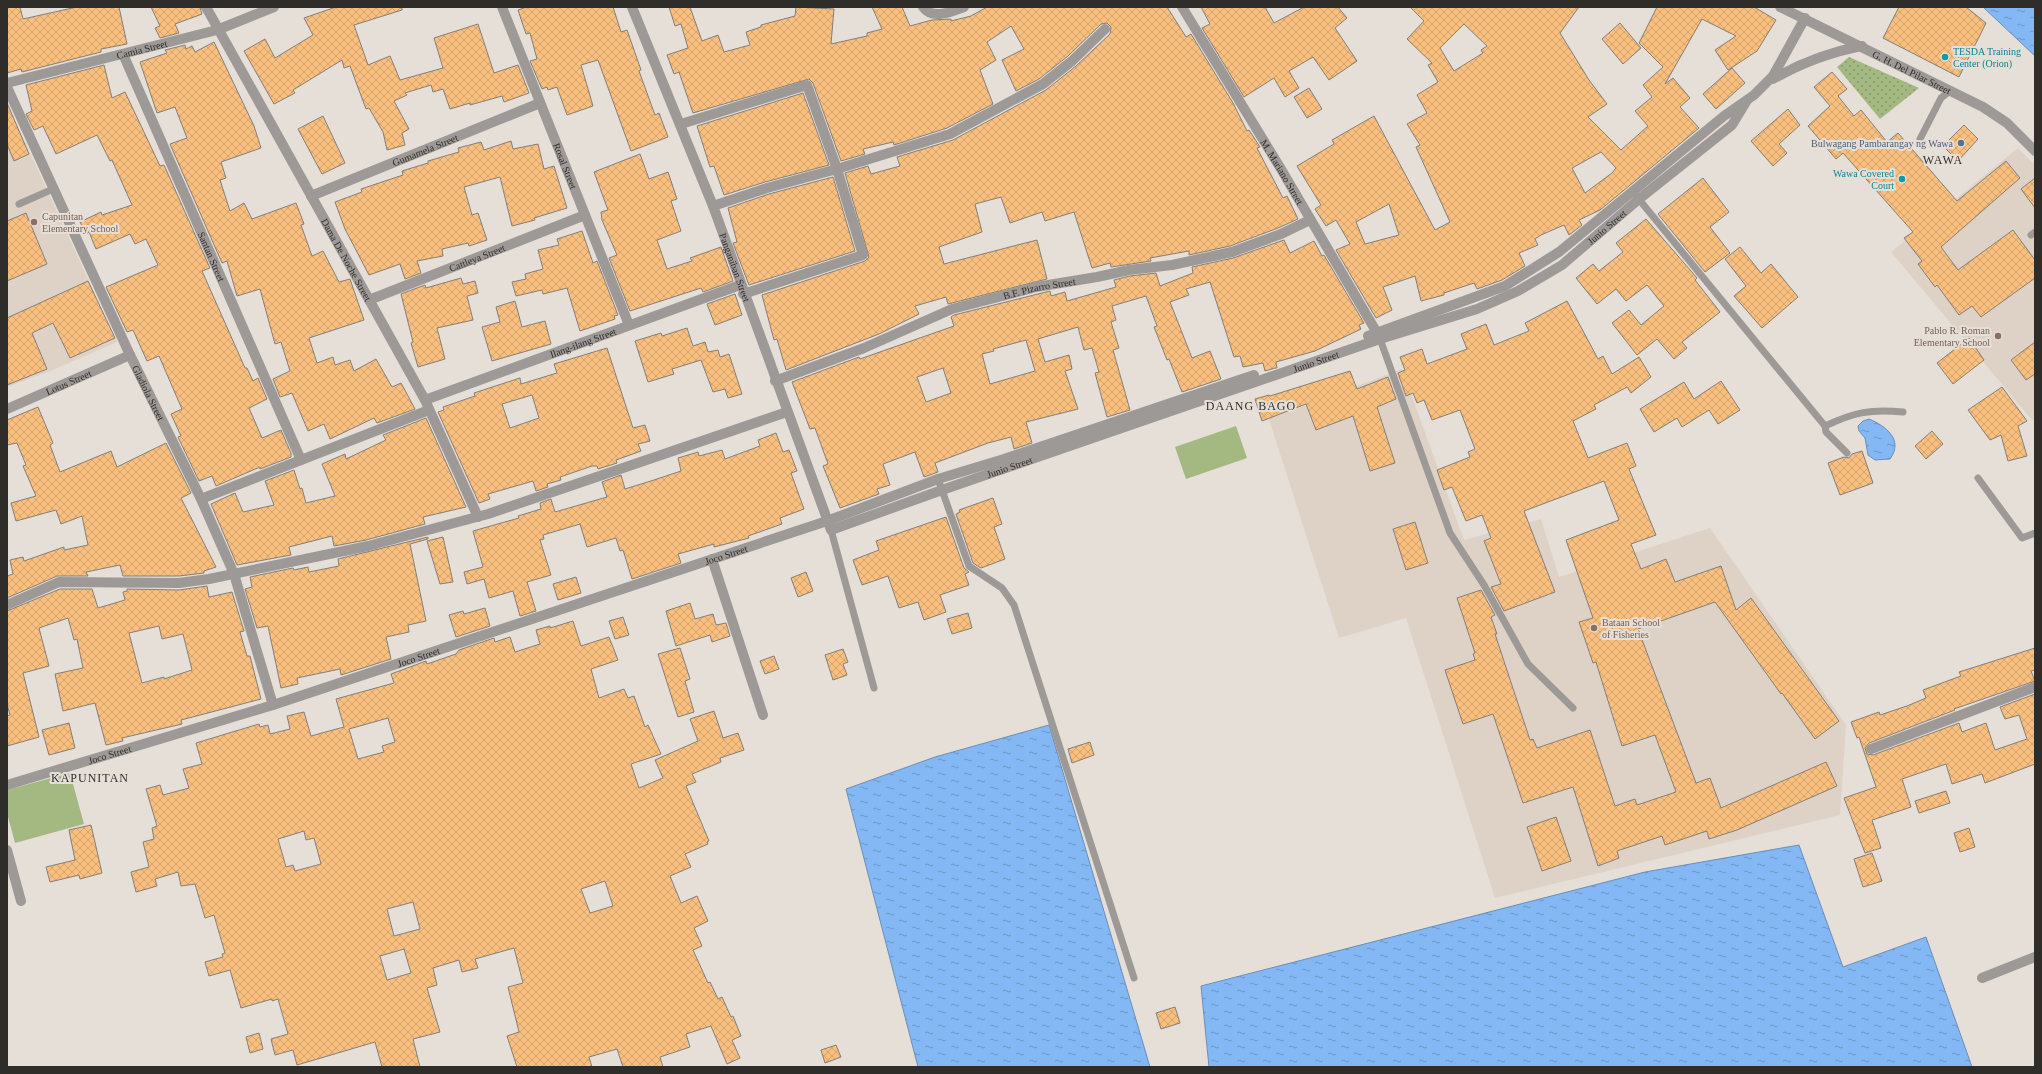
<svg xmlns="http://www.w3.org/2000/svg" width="2042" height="1074" font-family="'Times New Roman',serif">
	<defs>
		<pattern id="grass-dots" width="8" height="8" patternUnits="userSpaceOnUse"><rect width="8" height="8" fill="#a4b881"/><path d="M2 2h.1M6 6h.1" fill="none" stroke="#86966a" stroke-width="1.8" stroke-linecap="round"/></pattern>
		<pattern id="water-ripples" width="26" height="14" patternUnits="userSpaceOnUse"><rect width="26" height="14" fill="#83b8f5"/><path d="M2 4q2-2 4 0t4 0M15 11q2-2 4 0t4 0" fill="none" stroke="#6c96c7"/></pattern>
		<pattern id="building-cross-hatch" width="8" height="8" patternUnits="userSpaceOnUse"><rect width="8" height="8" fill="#f8bf7e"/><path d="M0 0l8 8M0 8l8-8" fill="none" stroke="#d5a46d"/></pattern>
	</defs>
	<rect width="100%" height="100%" fill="#e5dfd8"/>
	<path fill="#ded2c6" d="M7,103L117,342L48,372L7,387Z
		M2018,148L2035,165V419L2032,420L1891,252Z
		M1402,369L1464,540L1541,519L1559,577L1710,528L1846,725L1840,815L1495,898L1406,618L1339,638L1269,419Z"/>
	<path fill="url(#grass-dots)" d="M1849,57L1919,88L1880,119L1837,67Z"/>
	<path fill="#a4b881" d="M1236,426L1247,458L1186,479L1175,447Z
		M70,773L84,824L15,843L7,813V790Z"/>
	<path fill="url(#water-ripples)" stroke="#6a8eb8" d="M1983,7H2035V56Z
		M1869,419C1886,426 1904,440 1890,459L1875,460L1868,455L1865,438L1859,431L1858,426L1863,421Z
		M1049,725L1150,1067H918L846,789L935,757Z
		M1799,845L1843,967L1926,937L1972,1067H1209L1201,986L1645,872Z"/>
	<path fill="url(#building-cross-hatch)" stroke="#847e78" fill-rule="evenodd" d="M7,7H20L23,19L77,7H119L127,44L101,49V52L22,72L21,69L7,73Z
		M151,7H200L202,14L175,24L179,33L160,38L155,28L160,26Z
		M336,7H402V10L354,25L368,65L390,56L400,80L443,68L434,38L478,24L494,73L518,65L529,93L504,102L502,96L470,105V103L450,109L443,89L433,92L431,85L405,93L407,95L394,101L409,129L402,133L405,145L387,150L383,132L369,108L366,109L350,66L344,68L342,60L293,90L295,93L274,104L244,51L265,39L275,58L313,35L304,18Z
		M527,7H613L621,32L627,30L641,70L639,71L655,115L659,113L668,137L631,151L598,60L581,65L593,106L567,115L557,87L548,90L547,87L542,89L530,61L537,59L530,33L526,34L518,10Z
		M669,7H690L702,41L718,35L724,52L750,45L746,32L761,27V25L795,16L796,7L834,9L831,44L867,36V33L882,29L872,7H902L910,26L932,20L951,19V21L971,16L987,7H1167L1186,37L1191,34L1233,103L1247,131L1249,130L1260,147L1257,148L1283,198L1287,196L1298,219L1278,228L1230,246L1189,255V251L1150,258L1151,261L1111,267L1110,263L1092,268L1074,212L1045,221L1042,212L1010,223L1001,197L975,204L982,232L939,247L944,264L1037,240L1047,279L948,304L946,297L915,306L919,314L879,334L786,370L777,339L774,340L762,295L865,261L869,257L845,173L868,166L871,174L900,166L897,157L953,140L1046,90L1076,66L1110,34L1111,27L1107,23L1101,24L1068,56L1039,79L1016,91L1002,60L1024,49L1011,26L987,42L996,60L980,70L993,104L947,128L894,145L893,142L863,149L865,154L841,161L813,83L809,79L693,113L679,72L674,74L667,55L688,48L681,24L675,26Z
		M1201,7H1265L1274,23L1304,7H1338L1347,18L1335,28L1357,61L1329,80L1313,57L1289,71L1299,88L1285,97L1274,78L1244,97L1202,28L1210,24Z
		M1410,7H1579L1560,33L1589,80L1607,104L1588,117L1621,150L1648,126L1635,111L1652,97L1643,85L1663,67L1639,43L1657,7H1754L1776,20L1757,51L1728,70L1715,50L1736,36L1702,19L1665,84L1673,78L1690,98L1680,107L1699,128L1600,210L1579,220L1582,225L1569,235L1564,225L1541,235L1535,239L1538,245L1519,253L1525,266L1502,280L1477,289L1474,283L1444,293V295L1421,301L1415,276L1383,287L1392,310L1376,318L1336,250L1350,244L1336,220L1326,226L1315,209L1321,205L1297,166L1334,144L1332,140L1374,116L1435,230L1450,222L1416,147L1420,145L1407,124L1427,113L1417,95L1438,82L1428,65L1432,63L1407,39L1424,21ZM1464,24L1487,46L1481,50L1483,53L1454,71L1440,48ZM1601,152L1616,168L1612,173L1585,193L1572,168ZM1389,204L1399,235L1365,244L1356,222Z
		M1899,7H1966L1986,23L1959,77L1883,38Z
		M1620,23L1641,48L1623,64L1602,39Z
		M214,42L254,126L261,148L221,162L226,178L220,180L230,211L244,203L252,219L296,203L304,224L301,225L312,256L323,251L339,282L350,279L364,320L309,338L317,363L333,357L335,365L350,360L354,371L376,359L392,387L401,383L415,409L377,423L374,418L330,439L324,424L308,431L292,393L280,397L273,379L290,371L281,342L275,344L260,289L237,296L227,261L222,263L170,144L187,138L175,107L157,113L140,62L167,53L165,50L185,45L186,49L192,46L195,52Z
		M104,65L112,98L125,92L160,166L164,165L210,268L202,271L245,368H247L253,381L258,378L267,399L249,408L262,438L281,430L291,453V457L260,469V467L216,486L212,476L199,481L178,437L181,436L171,414L182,409L159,356L147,361L133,330L127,332L106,287L158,265L146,239L135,244L130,234L96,249L89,232L86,234L80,222L101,212L102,215L132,205L112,160L110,161L97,135L56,154L43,126L34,130L26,114L32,111L26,85Z
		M1732,68L1745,83L1716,109L1703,94Z
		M1832,72L1847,89L1838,96L1854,116L1861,110L1887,142L1898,133L1957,201L2006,161L2020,178L1941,247L1958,270L2013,230L2035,260V278L1981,317L1972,306L1959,315L1937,285L1935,287L1918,264L1922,261L1904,238L1913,232L1843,153L1836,159L1808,126L1830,106L1814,87Z
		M1309,88L1322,109L1307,118L1294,97Z
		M803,93L829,165L765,182L724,195L714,166L710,167L697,126Z
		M7,103L29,154L14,161L7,144Z
		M1788,109L1800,125L1779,144L1787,153L1773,166L1751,141Z
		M323,116L345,163L322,174L298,129Z
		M1964,125L1978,139L1958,161L1943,146Z
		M511,141L513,149L538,144L544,169L554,166L567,208L534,218L535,220L512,226L500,177L464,187L472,215L478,213L487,240L469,246L468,243L442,249L443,256L417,261L421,273L405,279L400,264L369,275L345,229L335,202L362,192L361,189L403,175L402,171L428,163V161L459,152L458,148L481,142L484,150Z
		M640,154L649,179L668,172L677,199L671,201L681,231L657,240L667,269L692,261L690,258L721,247L733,281L703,292L701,288L630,311L609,258L617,255L602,220L601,212L608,210L594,172Z
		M833,177L855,251L749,285L733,243L737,242L728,208L769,194Z
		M1703,178L1729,212L1710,227L1730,253L1705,272L1658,214Z
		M2035,178V208L2021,189Z
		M26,213L47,264L7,281V221Z
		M1646,219L1697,278L1695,280L1720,312L1682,342L1687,348L1674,359L1657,339L1637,355L1612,323L1629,310L1641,325L1664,306L1647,285L1626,301L1616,289L1597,304L1576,278L1593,264L1599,271L1623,252L1616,243Z
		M582,231L593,263L597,261L618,315L614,316L615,319L580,331L567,288L543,294L542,290L516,296L512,282L526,279L525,274L543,269L538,250L559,245L557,239Z
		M1284,240L1290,253L1314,241L1322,256L1324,255L1364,323L1359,325L1361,329L1315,351L1276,362L1277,368H1275L1265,371L1263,363L1243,367L1240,356L1234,357L1210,282L1186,289L1189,295L1170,302L1192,358L1210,351L1221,379L1182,392L1169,359L1167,360L1160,342L1154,327L1157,326L1146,296L1112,306L1116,320L1111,322L1119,348L1113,350L1130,410L1107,417L1095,373L1099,372L1092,348L1084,350L1078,327L1038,339L1045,362L1069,355L1072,369L1065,371L1078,409L1026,422L1032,443L1014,449L1011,437L988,443L935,463L938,472L924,477L915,452L883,464L890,485L877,489L879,494L840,508L823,466L828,464L815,428L810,429L792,382L859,357L860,359L954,326L951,317L954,315L1050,291L1051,296L1065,292L1067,301L1116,287L1114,280L1130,276L1156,273L1160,286L1193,273L1192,267L1233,258ZM1026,340L1035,371L990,384L982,354L994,351L993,349ZM943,368L951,393L926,402L917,377Z
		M1740,247L1761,273L1771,264L1798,297L1762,328L1734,296L1746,286L1725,259Z
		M461,278L463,284L475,281L478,293L467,296L473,320L437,328L445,359L418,367L411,343L413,342L401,294L425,285L426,288Z
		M88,281L115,338L70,358L53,323L32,333L47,369L7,385V318Z
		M735,294L742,315L715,325L707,304Z
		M515,301L522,327L545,321L551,344L492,361L482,327L500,322L496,307Z
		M1567,301L1598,359L1603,356L1612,374L1639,357L1651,377L1631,393L1627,387L1594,405L1596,409L1573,421L1588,458L1627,443L1636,466L1629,469L1656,535L1631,544L1641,569L1666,559L1675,582L1721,566L1736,610L1751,598L1839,721L1815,739L1782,693L1781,694L1715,602L1638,629L1696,783L1710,778L1721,808L1826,762L1837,786L1737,830L1709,839L1707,831L1665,845L1662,836L1617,851L1619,858L1598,866L1573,787L1523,803L1493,714L1463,724L1445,670L1475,660L1473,654L1475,653L1457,598L1481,590L1495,615L1491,617L1497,634H1495L1530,740L1533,739L1537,748L1590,730L1615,806L1635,799L1637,805L1676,792L1655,735L1622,746L1596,662L1593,663L1579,622L1593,618L1566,540L1619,520L1604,481L1524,511L1555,592L1504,611L1491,587L1501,584L1484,541L1491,538L1482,515L1466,521L1452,487L1444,490L1437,470L1470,457L1468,452L1475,449L1460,410L1432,420L1424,400L1417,403L1413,393L1406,396L1398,373L1405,370L1400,357L1422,349L1427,364L1467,349L1461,334L1486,324L1494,345L1529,331L1525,323Z
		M687,328L693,346L705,342L708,352L718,350L720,357L729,354L742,394L728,398L725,389L713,392L701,360L672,369L674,374L648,382L635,341L661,333L662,336Z
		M1969,338L1984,360L1953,384L1937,363Z
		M2035,342V374L2026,380L2011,360Z
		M607,348L633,428L645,425L650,441L638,444L641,451L616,460L617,463L598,469L597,466H592L560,477L561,480L547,484L548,487L536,491L533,481L488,494L490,499L479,503L438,412L444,410L443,407L475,396L474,393L520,378L521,384L557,373L554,364ZM532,395L539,418L510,428L502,404Z
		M1350,371L1357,389L1388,377L1396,399L1377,407L1395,463L1370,471L1353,416L1316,430L1306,404L1262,421L1255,399L1269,395L1270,396Z
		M1721,381L1740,410L1718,424L1709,410L1682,427L1677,418L1654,432L1640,409L1684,382L1694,399Z
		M2002,387L2027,421L2018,426L2027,456L2008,461L2001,435L1990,440L1968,410Z
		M38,407L53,443L50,445L60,472L111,451L117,467L166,443L191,493L181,498L216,567L204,571V573L179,576H123L120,565L86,572L88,576H57L7,598V576L13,574L10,560L23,557L24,561L64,547V550L88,545L82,516L61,524L56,510L16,521L11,503L36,496L23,466L26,465L17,443L7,445V420Z
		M426,418L466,507L423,517L425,524L366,540L334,546L332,536L289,547L291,555L237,565L211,504L235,493L243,512L274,505L265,481L294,470L300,489L302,488L306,503L335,496L322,464L345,454L346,459L386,440L383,435Z
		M1932,431L1943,444L1926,459L1915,446Z
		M776,433L783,452L789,450L797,471L791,473L804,509L780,518L782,524L748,536L749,538L714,547V544L678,554L681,563L632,579L623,550L620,551L616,538L587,547L580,524L543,535L544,539L540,540L551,575L527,582L536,611L520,616L513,591L489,598L484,579L467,584L464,572L483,567L473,531L519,518L518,516L541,509L540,503L551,499L555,512L607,497L602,482L621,475L625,489L654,480L681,471L678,458L698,452L699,456L722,450L725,459L760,446L758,440Z
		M1862,451L1873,483L1840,495L1828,463L1844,457L1849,458L1852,454Z
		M993,498L1002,524L994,527L1005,559L981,568L973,563L956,514L960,512L959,510Z
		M946,517L964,568L969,572L965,574L969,585L940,595L946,612L924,620L918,602L899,608L888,576L862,585L853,560L879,550L876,541Z
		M1415,522L1428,563L1406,570L1393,529Z
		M428,537V539L410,544L426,621L408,625L409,632L386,637L391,659L341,675L340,669L297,678L298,684L281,688L268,626L257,628L245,589L252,587L250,577L293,568L294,570L308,567L309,572L339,566L338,559Z
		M443,537L453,582L440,584L427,541Z
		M806,572L813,591L798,597L791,578Z
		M576,577L581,593L558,600L553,584Z
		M207,586L209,597L232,592L244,631L240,632L247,656H250L261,699L181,720L182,724L122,738L123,741L106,745L95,703L63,711L55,674L83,668L77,639L74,640L68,618L39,628L49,666L23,673L39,737L7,746V716L10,715L7,704V611L60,589H92L98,608L125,600L123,592L127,591V589L179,590ZM159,626L162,639L183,634L192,670L164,679V677L142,683L129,633Z
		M690,603L695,619L713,614L716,625L726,623L730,636L712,642L710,635L676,646L666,611Z
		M485,608L490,626L456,637L449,615L463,611L464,614Z
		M968,613L972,628L952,634L947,619Z
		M623,617L629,635L615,639L609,621Z
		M573,621L581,646L609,637L618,660L591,669L599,698L624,689L628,698L634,696L645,727L648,725L661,754L631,764L639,788L663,778L655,760L698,741L690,719L714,711L723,738L738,733L744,750L720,758L721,762L692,774L696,782L686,786L709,841L707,842L708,844L685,854L691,867L670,876L681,903L697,896L708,921L694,928L702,946L693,950L708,983L710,982L718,999L722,997L731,1017L733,1016L741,1036L732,1040L740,1058L727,1064L711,1026L686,1034L690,1047L660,1057L663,1067H623L617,1049L589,1057L592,1067H517L507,1036L519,1032L508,987L523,983L514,948L475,959L478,968L462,972L459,960L433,968L437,985L427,988L440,1032L413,1039L420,1067H382L375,1042L297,1065L293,1050L275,1055L271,1039L288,1034L278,999L272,1001V999L241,1008L230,970L209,976L205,962L223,957L222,954L225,953L214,915L205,918L195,884L181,886L178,872L155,879L157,886L136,892L131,872L149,867L143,842L154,839L152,828L157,826L146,789L160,785L163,795L189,788L183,769L202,764L196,743L259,724L260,727L268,725L270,734L290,729L287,716L304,712L311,736L344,727L336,699L394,683L391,674L426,661L427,664L456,654L459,650L494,638L495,642L510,637L515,652L540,644L536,630L550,626V628ZM388,718L395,742L382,746L384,752L358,759L349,729ZM304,831L306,840L314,838L321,864L295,871L293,865L286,867L278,839ZM605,881L613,906L590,913L581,889ZM413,902L420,929L394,936L387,909ZM404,949L411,973L387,980L380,956Z
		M680,648L690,679L685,681L694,712L678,717L658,654Z
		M2035,648V670L2031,671L2035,681L1954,709L1955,710L1869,743L1865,748L1867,754L1873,755L1959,723L1962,732L1986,723L1995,750L2027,739L2019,715L2005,719L2000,707L2035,694V764L1985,783L1982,774L1952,784L1946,764L1902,779L1911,807L1872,820L1881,848L1865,853L1844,798L1876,787L1859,737L1857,738L1851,722L1879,712L1880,715L1907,706L1926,698L1923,690L1961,676L1959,672Z
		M843,649L848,662L843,664L847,675L833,680L825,655Z
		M774,656L779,669L765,674L760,661Z
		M69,723L75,748L49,755L42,730Z
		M1090,742L1094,755L1072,763L1068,749Z
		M1946,791L1950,803L1919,813L1915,801Z
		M1556,817L1571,861L1542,871L1527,827Z
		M91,825L102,873L80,879L79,875L50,882L46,867L75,860L69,830Z
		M1969,828L1975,847L1960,852L1954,833Z
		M1872,853L1882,881L1863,887L1854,859Z
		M1175,1007L1180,1023L1161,1029L1156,1013Z
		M259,1033L263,1049L250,1053L246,1037Z
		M836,1045L841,1057L825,1063L821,1050Z"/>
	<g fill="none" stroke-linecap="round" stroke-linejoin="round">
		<path stroke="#9d9997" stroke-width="7" d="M1920,139L1941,98L1951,90
			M1637,197L1825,426C1855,412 1870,409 1903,412
			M19,204L53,189
			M2031,235L2035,232
			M1380,339L1450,533L1484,585L1528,664L1573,708
			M1825,426L1826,432L1847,453
			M1978,478L2022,538L2035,533
			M938,479L969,566L1002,588L1014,605L1134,978
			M831,530L874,688"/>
		<g stroke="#9d9997" stroke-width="10">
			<path id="s1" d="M206,7L425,400L478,517"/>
			<path id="s2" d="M502,7L629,325"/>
			<path d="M923,7C932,20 951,12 964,7"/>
			<path id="s3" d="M123,54L301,460"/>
			<path id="s4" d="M7,83L217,30L274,7"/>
			<path id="s5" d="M7,87L130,355L201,499L234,574L273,705"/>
			<path d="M681,124L807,85L837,169L863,255L743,294"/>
			<path id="s6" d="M311,196L540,103"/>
			<path d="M713,206L767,188L837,169L950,134L1043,84L1072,61L1105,29"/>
			<path id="s7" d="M369,300L585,215"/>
			<path id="s8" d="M775,381L864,348L952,309L1036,287L1097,277L1129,270L1172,265L1232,252L1281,234L1310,220"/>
			<path id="s9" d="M425,400L740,285"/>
			<path id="s10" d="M7,409L130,355"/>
			<path d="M201,499L429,410"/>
			<path d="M712,559L763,715"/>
			<path d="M7,605L59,582L179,583L209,579L368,546L488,514L787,412"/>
			<path d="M1871,749L2035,687"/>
			<path id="s11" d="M7,785L273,705L827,521"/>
			<path d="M7,850L21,901"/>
			<path d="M1982,978L2035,957"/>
		</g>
		<g stroke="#9d9997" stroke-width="10">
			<path id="s12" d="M632,7L713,206L831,530L942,490L1380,339L1477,309L1518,291L1562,265L1639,199L1732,125L1746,102"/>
			<path id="s13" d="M1182,7L1281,169L1380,338"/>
			<path id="s14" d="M1780,7L1983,107L2007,123L2035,151"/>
			<path d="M1773,79C1801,63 1830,52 1862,46"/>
			<path d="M1368,336L1505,286L1559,252L1724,116L1754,95L1773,76L1805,18"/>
			<path d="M827,521L938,479L1004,459L1254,375"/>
		</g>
	</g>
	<g fill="#0f9aa8" stroke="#e5dfd8" stroke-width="1.5">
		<circle cx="1945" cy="57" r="4"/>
		<circle cx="1902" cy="179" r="4"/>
	</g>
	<circle fill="#5c6f8a" stroke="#e5dfd8" stroke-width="1.5" cx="1961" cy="143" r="4"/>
	<g fill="#8d6e63" stroke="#e5dfd8" stroke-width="1.5">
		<circle cx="34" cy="222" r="4"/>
		<circle cx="1998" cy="336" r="4"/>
		<circle cx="1594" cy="628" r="4"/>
	</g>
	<g text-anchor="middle" stroke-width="4" stroke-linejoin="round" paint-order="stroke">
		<g font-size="10" fill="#2f2d2a" stroke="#e5dfd8">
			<text dy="4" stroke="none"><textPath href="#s4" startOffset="139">Camia Street</textPath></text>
			<text dy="4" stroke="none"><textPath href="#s14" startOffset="147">G. H. Del Pilar Street</textPath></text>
			<text dy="4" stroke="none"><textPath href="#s6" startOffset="123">Gumamela Street</textPath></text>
			<text dy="4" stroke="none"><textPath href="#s2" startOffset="171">Rosal Street</textPath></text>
			<text dy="4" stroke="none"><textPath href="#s13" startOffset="193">M. Mariano Street</textPath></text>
			<text dy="4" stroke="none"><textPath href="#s12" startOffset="1397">Junio Street</textPath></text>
			<text dy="4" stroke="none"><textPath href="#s3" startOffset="221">Santan Street</textPath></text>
			<text dy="4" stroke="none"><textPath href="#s7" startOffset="116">Cattleya Street</textPath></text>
			<text dy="4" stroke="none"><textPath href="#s1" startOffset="289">Dama De Noche Street</textPath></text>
			<text dy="4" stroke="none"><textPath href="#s12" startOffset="280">Panganiban Street</textPath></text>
			<text dy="4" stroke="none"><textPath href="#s8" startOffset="281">B.F. Pizarro Street</textPath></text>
			<text dy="4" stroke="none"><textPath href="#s9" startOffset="168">Ilang-ilang Street</textPath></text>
			<text dy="4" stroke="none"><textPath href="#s12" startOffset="1073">Junio Street</textPath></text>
			<text dy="4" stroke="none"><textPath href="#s10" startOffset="67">Lotus Street</textPath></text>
			<text dy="4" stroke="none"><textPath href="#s5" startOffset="337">Gladiola Street</textPath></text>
			<text dy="4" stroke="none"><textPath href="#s12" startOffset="749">Junio Street</textPath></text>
			<text dy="4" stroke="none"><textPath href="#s11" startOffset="755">Joco Street</textPath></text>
			<text dy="4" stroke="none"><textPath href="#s11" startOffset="431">Joco Street</textPath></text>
			<text dy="4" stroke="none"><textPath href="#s11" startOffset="107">Joco Street</textPath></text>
		</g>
		<g font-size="10" fill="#0d838f" stroke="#e5dfd8" text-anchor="start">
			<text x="1953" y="55">TESDA Training<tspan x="1953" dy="12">Center (Orion)</tspan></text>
			<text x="1894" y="177" text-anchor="end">Wawa Covered<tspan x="1894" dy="12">Court</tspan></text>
		</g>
		<g font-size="10" fill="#4e5e75" stroke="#e5dfd8" text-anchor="end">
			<text x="1953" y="147">Bulwagang Pambarangay ng Wawa</text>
		</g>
		<g font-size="10" fill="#785e54" stroke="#e5dfd8" text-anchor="start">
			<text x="42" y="220">Capunitan<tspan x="42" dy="12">Elementary School</tspan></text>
			<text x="1990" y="334" text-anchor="end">Pablo R. Roman<tspan x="1990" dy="12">Elementary School</tspan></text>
			<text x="1602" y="626">Bataan School<tspan x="1602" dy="12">of Fisheries</tspan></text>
		</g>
		<g font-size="12" letter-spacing="1" fill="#2f2d2a" stroke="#e5dfd8">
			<text x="1943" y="164">WAWA</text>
			<text x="1251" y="410">DAANG BAGO</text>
			<text x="90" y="782">KAPUNITAN</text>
		</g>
	</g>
	<rect width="2042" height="1074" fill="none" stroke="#2f2d2a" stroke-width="16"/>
</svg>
